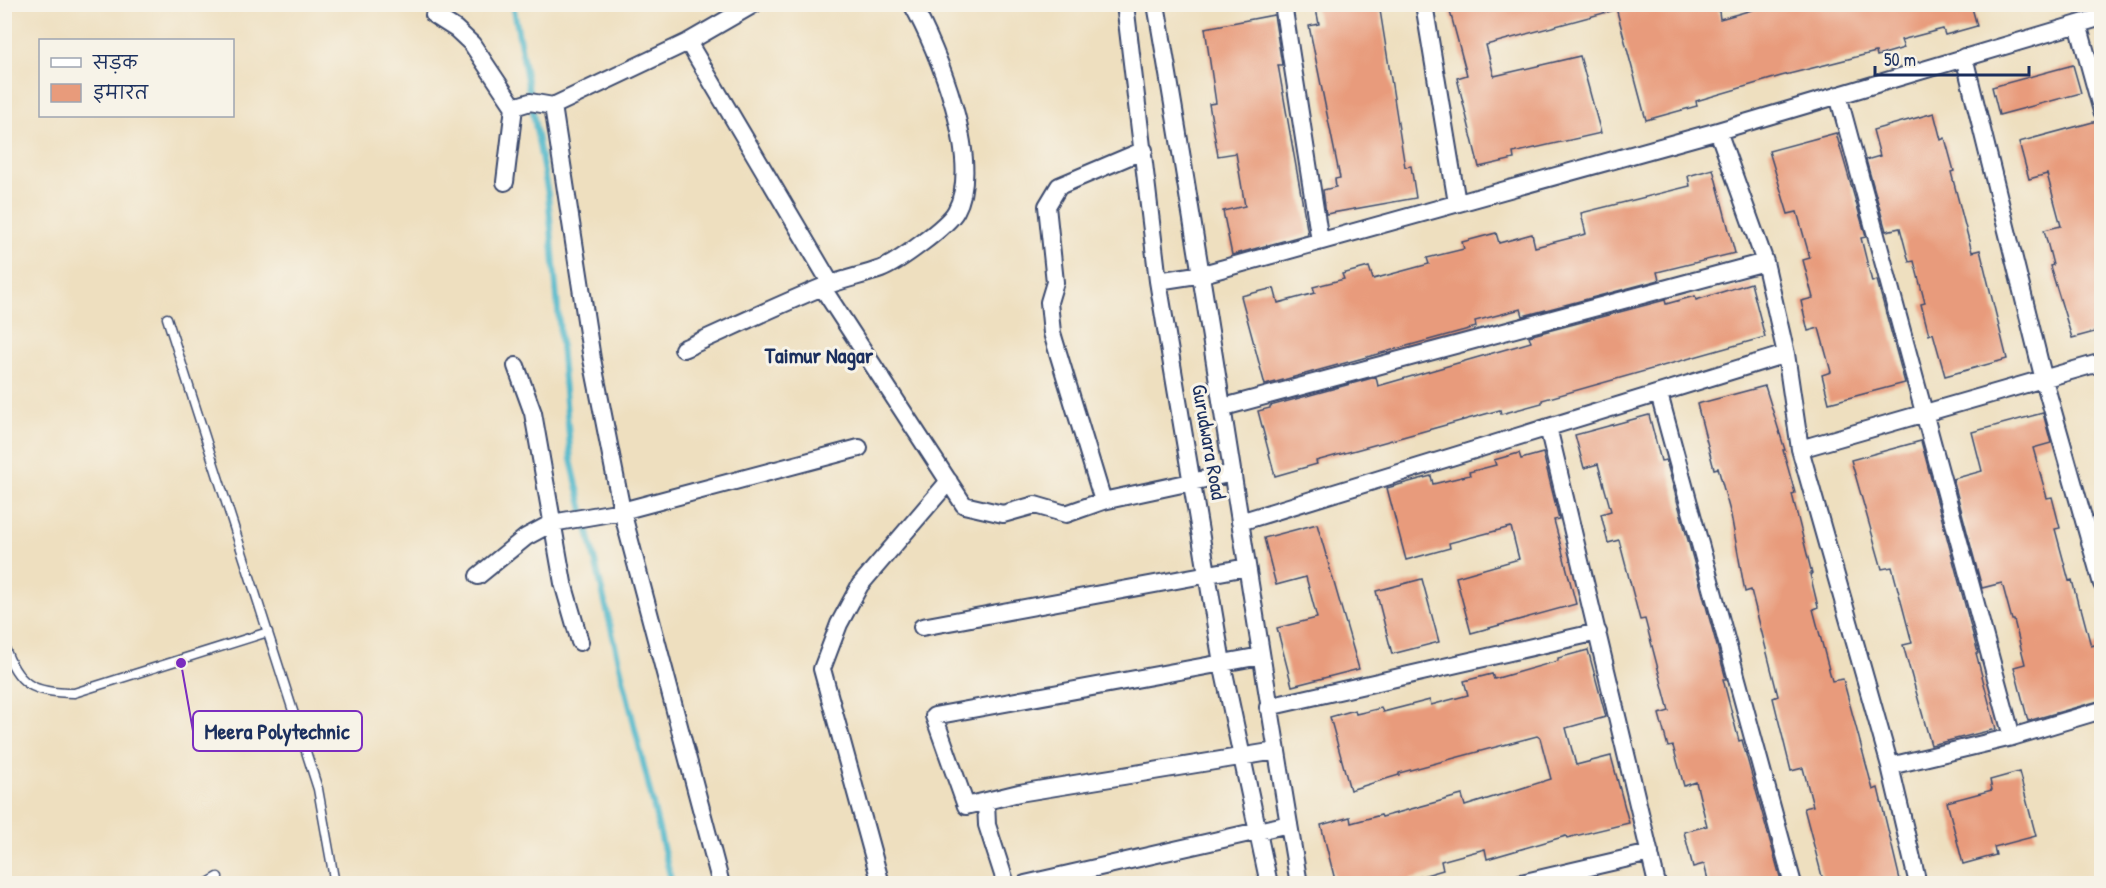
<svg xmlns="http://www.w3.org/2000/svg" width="2106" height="888" font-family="'Patrick Hand','Playpen Sans Deva',sans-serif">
	<rect width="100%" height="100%" fill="#f7f3e8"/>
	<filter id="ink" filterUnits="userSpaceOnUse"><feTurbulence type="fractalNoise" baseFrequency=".0167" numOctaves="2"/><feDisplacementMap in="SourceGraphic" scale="12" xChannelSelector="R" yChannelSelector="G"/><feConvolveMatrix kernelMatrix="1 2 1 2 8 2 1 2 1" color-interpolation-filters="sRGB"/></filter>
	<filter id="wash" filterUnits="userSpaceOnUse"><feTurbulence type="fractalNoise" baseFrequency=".008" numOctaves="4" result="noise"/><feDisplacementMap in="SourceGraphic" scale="24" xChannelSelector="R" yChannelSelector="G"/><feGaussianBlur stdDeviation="1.35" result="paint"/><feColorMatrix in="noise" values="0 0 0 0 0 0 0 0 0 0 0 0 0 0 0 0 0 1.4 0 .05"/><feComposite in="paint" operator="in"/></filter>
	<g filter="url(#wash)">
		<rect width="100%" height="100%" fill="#eedfbf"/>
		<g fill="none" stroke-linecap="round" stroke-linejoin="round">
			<path stroke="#4cb6c9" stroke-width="6" d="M513,4L548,195L571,460L672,884"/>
		</g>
		<g id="blocks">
			<path fill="#e89b7b" d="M1315,4H1379L1405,167L1411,166L1416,198L1326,214L1323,190L1336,187L1335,179L1340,178L1309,26L1319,24Z
				M1448,4H1614L1615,10L1486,45L1494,76L1580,56L1601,133L1513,153L1514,159L1479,167L1457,78L1467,75Z
				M1615,4H1718L1720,19L1773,4H1971L1977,26L1945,35L1943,29L1901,40L1904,48L1877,56L1876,52L1781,76L1696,101L1697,106L1646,120Z
				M1274,15L1282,65H1278L1308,234L1232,255L1223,211L1245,206L1236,153L1218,156L1209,104L1216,103L1205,28Z
				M2073,65L2081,93L1999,115L1992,87Z
				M1934,113L1941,140L1945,138L1954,171L1951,172L1972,252L1980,250L2007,359L1945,376L1933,333L1929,335L1921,304L1925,303L1914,261L1909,262L1900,228L1886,231L1866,160L1880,156L1873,130Z
				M2097,121L2102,139V330L2072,338L2050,266L2053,265L2044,230L2061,226L2047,174L2029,179L2019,142Z
				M1836,133L1866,237L1861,238L1872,282L1877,280L1905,383L1829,403L1822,375L1831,372L1819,328L1808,331L1801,301L1813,298L1803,260L1810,258L1797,212L1788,214L1769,151Z
				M1713,169L1735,253L1657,272L1659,280L1523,316L1521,309L1475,321L1476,327L1265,385L1241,296L1274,288L1278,303L1315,293L1313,287L1344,279L1342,274L1369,267L1373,279L1429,264L1427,258L1464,249L1462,242L1496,233L1499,243L1532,234L1535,247L1586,234L1581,213L1690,186L1688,176Z
				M1751,283L1765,337L1542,400V403L1501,414L1500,410L1316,461L1317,464L1275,476L1258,411L1270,408V406L1376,377L1378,386L1531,342L1529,336L1665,300L1666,304L1695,296L1696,300Z
				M1765,386L1785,450H1783L1795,493L1792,494L1812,574H1810L1818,607L1813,609L1832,681L1843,679L1873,790L1878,788L1901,884H1824L1804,808L1813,806L1803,768L1791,771L1773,698L1778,696L1751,590L1745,592L1731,515L1718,468L1714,469L1697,404Z
				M2043,413L2051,443L2033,448L2047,498L2052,497L2060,528L2055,529L2069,581L2072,580L2079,608H2081L2091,646L2102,643V700L2028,721L2014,667L2025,664L2014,620H2012L2002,583L1982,588L1953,479L1982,471L1972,432Z
				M1649,415L1661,461L1666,460L1726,679H1723L1739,741L1742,740L1782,884H1709L1704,864L1693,867L1684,832L1707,826L1696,782L1684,786L1673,746L1668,747L1659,714L1669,711L1645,619L1640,620L1619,540L1608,543L1601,514L1611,511L1598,464L1584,468L1575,435Z
				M1921,441L1978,653H1976L1996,729L1931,745L1903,645L1912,643L1892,567L1882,569L1851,460Z
				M1519,453L1521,459L1543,453L1559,519L1554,520L1576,604L1471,633L1456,577L1519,559L1511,527L1449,543L1450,548L1406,560L1387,488L1431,476L1433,484L1470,475L1469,472L1496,465L1494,460Z
				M1317,524L1359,669L1292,686L1277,628L1317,618L1306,577L1276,585L1264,538Z
				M1422,579L1439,642L1392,654L1376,591Z
				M1588,650L1606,717L1566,728L1576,765L1611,756L1629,823L1567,838L1566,836L1487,859L1485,849L1441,861L1443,870L1395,884H1336L1321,825L1350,817L1351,823L1381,815L1382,817L1462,795L1465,806L1551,779L1540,738L1537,736L1399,773V775L1350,790L1330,717L1355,710L1356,714L1381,708L1383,712L1430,700L1431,705L1468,695L1464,681L1492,674L1494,679L1558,661V658Z
				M2019,772L2036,836L1994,847L1996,855L1963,864L1947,802L1992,790L1990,780Z"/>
		</g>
	</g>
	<g filter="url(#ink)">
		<use href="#blocks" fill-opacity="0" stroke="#3b496d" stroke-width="1.5"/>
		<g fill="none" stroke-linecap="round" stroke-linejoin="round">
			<defs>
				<path id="lane" d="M167,318L318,789L335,884
					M4,645C17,685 33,693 74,693L268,632
					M206,884L218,877"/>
				<path id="street" d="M1125,4L1158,281L1222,663L1269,884
					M1156,4C1207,297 1249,591 1299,884
					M1283,4L1320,241
					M1424,4L1457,203
					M434,15L456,29L472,44L514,107L505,182
					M2078,24L2102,111
					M688,42L831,284
					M1964,57L2044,380L2102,584
					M1838,95L2012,737
					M553,106L592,359L622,511L721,884
					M514,107L530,102L553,106L688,42L754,4
					M1718,131L1765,262L1786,354L1800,449L1890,766L1918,884
					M1158,281L1203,274L1718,131L2102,17
					M822,287L964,505L1003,514L1035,505L1066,514L1103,501L1233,473
					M683,349C728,329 774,307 820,288C840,280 861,276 881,269C897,263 948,226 956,211C983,162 938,50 912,4
					M516,366L533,413L563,583L580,642
					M1659,394L1793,884
					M1224,407L1765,262
					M1548,427L1657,884
					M1800,449L2102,362
					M1103,501L1052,333L1049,302L1055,282L1047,206L1059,186L1144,150
					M1240,522L1786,354
					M478,576L526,537L552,523L622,511L859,448
					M922,627L1247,567
					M1261,656L934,716L966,806L1019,793L1276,751
					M1268,707L1598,632
					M1890,766L2012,737L2102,710
					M986,801L987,825L1006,884
					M881,884L822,669L839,624L860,585L949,481
					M1025,884L1289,824
					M1517,884L1650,853"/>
			</defs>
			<use href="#lane" stroke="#3b496d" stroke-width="11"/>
			<use href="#street" stroke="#3b496d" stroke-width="20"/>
			<use href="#lane" stroke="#fff" stroke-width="8"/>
			<use href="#street" stroke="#fff" stroke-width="16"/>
		</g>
	</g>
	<g text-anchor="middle" stroke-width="6" stroke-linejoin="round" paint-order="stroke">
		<g font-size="21" fill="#1b2f5e" stroke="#f7f3e8">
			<text transform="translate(1209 442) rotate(80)" y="7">Gurudwara Road</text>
		</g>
		<g font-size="22" font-weight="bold" fill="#1b2f5e" stroke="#f7f3e8">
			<text x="819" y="363">Taimur Nagar</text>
		</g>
	</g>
	<path fill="none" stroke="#7b2cbf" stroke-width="2" d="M181 663L193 731"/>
	<circle fill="#7b2cbf" stroke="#f7f3e8" stroke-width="2" cx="181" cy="663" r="6"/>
	<rect fill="#f7f3e8" stroke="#7b2cbf" stroke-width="2" x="193" y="711" width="169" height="40" rx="6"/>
	<g font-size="22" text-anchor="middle" font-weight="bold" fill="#1b2f5e">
		<text x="277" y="739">Meera Polytechnic</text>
	</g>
	<rect width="2106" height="888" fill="none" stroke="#f7f3e8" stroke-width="24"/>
	<rect x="39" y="39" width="195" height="78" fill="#f7f3e8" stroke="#9fa5b1" stroke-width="1.5"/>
	<rect x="51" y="58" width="30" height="9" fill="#ffffff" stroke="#9fa5b1" stroke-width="1.5"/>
	<text x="93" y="69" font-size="18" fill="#1b2f5e">सड़क</text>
	<rect x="51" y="84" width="30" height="18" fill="#e89b7b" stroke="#9fa5b1" stroke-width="1.5"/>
	<text x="93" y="99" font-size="18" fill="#1b2f5e">इमारत</text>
	<path d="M1875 66v9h154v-9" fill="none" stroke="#1b2f5e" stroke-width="3"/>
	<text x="1884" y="66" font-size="18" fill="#1b2f5e" stroke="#f7f3e8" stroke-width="4.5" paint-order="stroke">50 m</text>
</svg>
